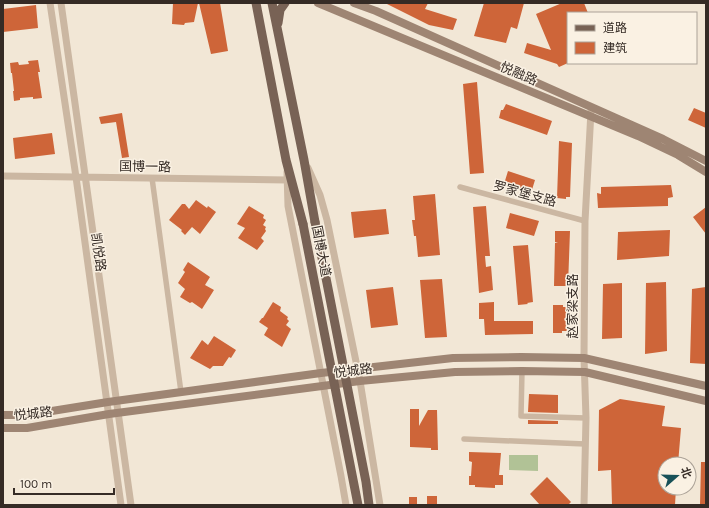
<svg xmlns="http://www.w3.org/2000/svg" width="709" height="508" font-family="Karla,'Noto Sans SC',sans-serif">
	<rect width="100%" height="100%" fill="#f2e7d6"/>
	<path fill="#b1c296" d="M509,455H538V471L509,470Z"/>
	<path fill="#ce6539" d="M173,3H198L194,22L185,23L184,25L172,24Z
		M199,3H220L228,51L211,54Z
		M385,3H428L425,9L457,19L453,30L429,25Z
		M484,3H524L517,29L511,27L506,43L474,36Z
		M562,3H584L588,13H568V63L559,67L557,64L524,53L527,43L551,50L536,14Z
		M36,5L38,28L3,32V9Z
		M38,60L40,72H38L42,98L33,99V97L20,98V100L14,101L13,91H14L12,73H11L10,63L18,62L19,65L29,64L28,61Z
		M477,82L484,173L470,174L463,84Z
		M506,104L552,121L547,135L499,118L501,110H503Z
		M694,108L706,113V128L688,120Z
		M122,113L129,157L122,158L116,122L101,124L99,117Z
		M52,133L55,154L15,159L13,138Z
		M559,141L572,143L570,197H566V199L557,198Z
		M508,171L535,180L531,193L504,184Z
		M671,185L673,197L668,198V206L598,208L597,193L601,194V187Z
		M435,194L440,255L418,257L416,236H414L412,220H415L413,196Z
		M196,200L207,208L208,206L216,212L200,234L192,227L185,235L181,231L182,230L169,220L182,204H185L189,209Z
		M249,206L264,215L263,218L266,220L263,225L266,227L265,229L266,231L261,238L264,241L257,250L238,238L245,228L237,224Z
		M486,206L490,256H485L486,267L491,266L493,290L479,293L473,207Z
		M706,207V234L693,217Z
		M386,209L389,234L354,238L351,212Z
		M510,213L539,221L534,236L506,228Z
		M670,230L669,256L617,260L618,232Z
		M555,231H570L568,286H554L555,243L558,242H555Z
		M528,245L533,302L527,303L528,304L518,305L513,246Z
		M188,262L210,277L205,285L214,290L202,309L192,302L190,303L180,297L185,289L178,283L185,272L183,270Z
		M442,279L447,337L425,338L420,280Z
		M666,282L667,351L645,354L646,283Z
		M622,283V338L602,339L603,284Z
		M393,287L398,325L371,328L366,290Z
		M706,287V364L690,363L692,289Z
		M273,302L281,307L280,311L288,317L287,319L289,321L286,325L291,329L282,347L264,335L268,328L259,322L262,318H263Z
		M494,302V321H533V334L485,335L484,319H479V303Z
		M553,305H563V307H566L567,331H562V333H553Z
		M214,336L236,350L231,358L229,357L223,366H213L210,369L190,358L202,340L208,345Z
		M529,394L558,395V413L528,412Z
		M620,399L665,406L662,426L681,428L678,464H665V488H676L675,505H612L611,470L598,471L599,410Z
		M410,409H419V426L428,410H437L438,450H431V448L410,447Z
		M528,420L558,421V424H528Z
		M469,452L501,453L499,475H503V485H495V488L475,487V485H469V476H471L472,462L469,461Z
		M701,462H706V505H700Z
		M547,477L571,502L568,505H540L530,494Z
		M427,496H437V505H427Z
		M409,497H417V505H409Z"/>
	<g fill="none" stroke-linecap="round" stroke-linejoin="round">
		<path stroke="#cbb7a2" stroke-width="5.5" d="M152,178L181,392
			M460,187L585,221
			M522,371L521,416L586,418
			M464,439L585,444"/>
		<path stroke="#cbb7a2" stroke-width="7" d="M50,3L76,177L121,505
			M61,3L131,505
			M308,168L320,195L327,220L360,381L380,505
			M287,172L288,206L341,476L346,505
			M3,176L287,180
			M584,505L586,418L584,358L585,221L591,111"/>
		<path stroke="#9e8573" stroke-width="8" d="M318,3L638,136L678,155L706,172
			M354,3L376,11L663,139L706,161
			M3,415H27L108,402L321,373L453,358L521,357L584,358L706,386
			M3,428H27L109,414L360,381L455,372L522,371L585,372L706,401"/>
		<path stroke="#786255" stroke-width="9" d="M256,3L286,160L303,224
			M272,3L304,160L315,222
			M278,23L280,10L285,3"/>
		<path stroke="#786255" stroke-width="9" d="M315,222L366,482L369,505
			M303,224L358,505"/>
	</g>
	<g text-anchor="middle" stroke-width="3" stroke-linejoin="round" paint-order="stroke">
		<g font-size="13" fill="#352b25" stroke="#faf1e3">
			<text transform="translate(519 73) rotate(23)" y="5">悦融路</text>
			<text transform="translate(145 166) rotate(1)" y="5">国博一路</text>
			<text transform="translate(525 193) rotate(15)" y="5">罗家堡支路</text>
			<text transform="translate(322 251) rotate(79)" y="5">国博大道</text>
			<text transform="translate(99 252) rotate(82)" y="5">凯悦路</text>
			<text transform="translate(572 306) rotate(-90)" y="5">赵家梁支路</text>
			<text transform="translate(353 370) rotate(-7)" y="5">悦城路</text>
			<text transform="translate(33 413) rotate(-6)" y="5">悦城路</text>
		</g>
	</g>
	<rect width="709" height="508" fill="none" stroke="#352b25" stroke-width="8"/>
	<rect x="567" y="12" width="130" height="52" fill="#faf1e3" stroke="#aba297"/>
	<rect x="575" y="25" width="20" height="6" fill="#786255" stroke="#aba297"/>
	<text x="603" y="32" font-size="12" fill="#352b25">道路</text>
	<rect x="575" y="42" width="20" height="12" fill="#ce6539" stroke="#aba297"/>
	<text x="603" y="52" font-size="12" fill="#352b25">建筑</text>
	<g transform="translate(677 476) rotate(70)"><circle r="19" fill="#faf1e3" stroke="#aba297"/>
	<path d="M0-3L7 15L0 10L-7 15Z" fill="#185158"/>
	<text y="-6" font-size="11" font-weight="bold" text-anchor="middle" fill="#352b25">北</text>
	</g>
	<path d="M14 488v6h100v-6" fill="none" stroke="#352b25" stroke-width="2"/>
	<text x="20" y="488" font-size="12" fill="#352b25" stroke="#faf1e3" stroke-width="3" paint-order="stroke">100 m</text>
</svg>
